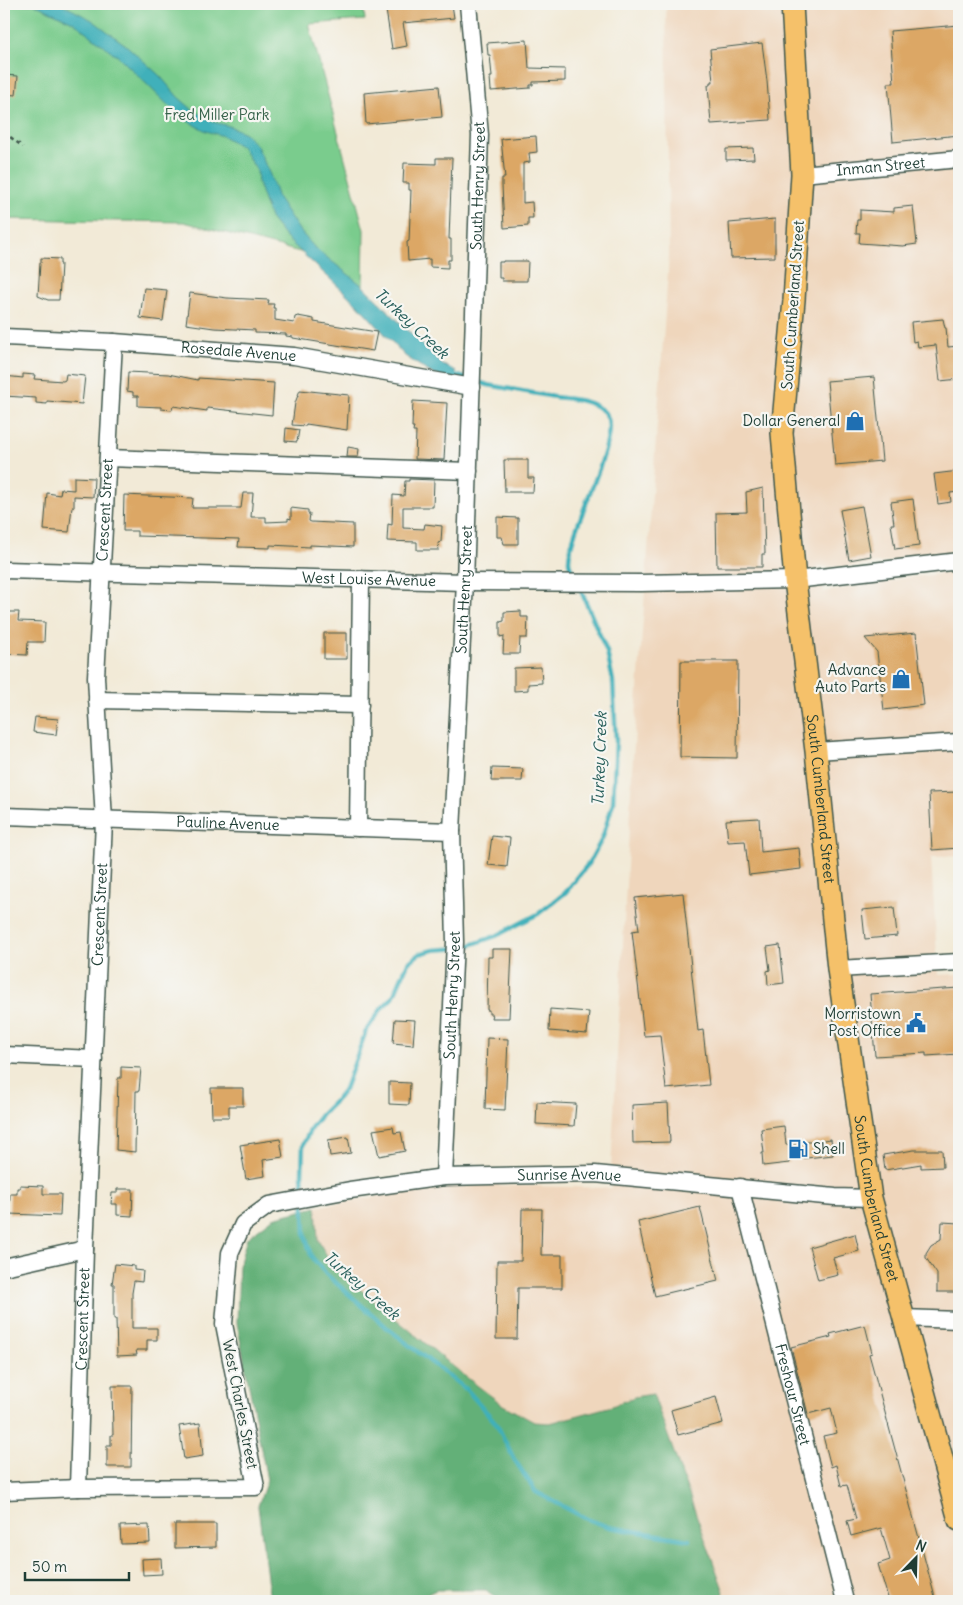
<svg xmlns="http://www.w3.org/2000/svg" width="963" height="1605" font-family="Delius,sans-serif">
	<rect width="100%" height="100%" fill="#f6f6f2"/>
	<filter id="ink" filterUnits="userSpaceOnUse"><feTurbulence type="fractalNoise" baseFrequency=".02" numOctaves="2"/><feDisplacementMap in="SourceGraphic" scale="10" xChannelSelector="R" yChannelSelector="G"/><feConvolveMatrix kernelMatrix="1 2 1 2 8 2 1 2 1" color-interpolation-filters="sRGB"/></filter>
	<filter id="wash" filterUnits="userSpaceOnUse"><feTurbulence type="fractalNoise" baseFrequency=".0096" numOctaves="4" result="noise"/><feDisplacementMap in="SourceGraphic" scale="20" xChannelSelector="R" yChannelSelector="G"/><feGaussianBlur stdDeviation="1.12" result="paint"/><feColorMatrix in="noise" values="0 0 0 0 0 0 0 0 0 0 0 0 0 0 0 0 0 1.4 0 .05"/><feComposite in="paint" operator="in"/></filter>
	<g filter="url(#wash)">
		<rect width="100%" height="100%" fill="#f2ead7"/>
		<path fill="#efd6bc" d="M666,4H959V553L854,566L827,567L817,566L824,592L912,577L959,572V856L931,857L938,975L959,974V1601H727L653,1394L634,1397L612,1406L550,1423L534,1422L503,1405L466,1377L332,1266L318,1240L316,1207L421,1189L480,1185L612,1188L611,1169L632,773L669,257Z"/>
		<path fill="#7acc8d" stroke="#4c8460" d="M4,4H363L365,20L309,24L364,230L363,286L300,252L184,222L4,219Z"/>
		<path fill="#63b078" stroke="#417656" d="M316,1207L318,1240L332,1266L466,1377L503,1405L534,1422L550,1423L612,1406L634,1397L653,1394L724,1592L721,1601H500L486,1590H436L413,1601H270L258,1506L267,1480L237,1323L239,1266L247,1238L273,1218Z"/>
		<path fill="#40b0ba" stroke="#307677" d="M34,4H61L92,20L127,46L160,76L178,97L194,111L213,122L229,126L245,133L257,146L270,175L278,198L299,230L315,248L363,286L443,365L456,371L455,379L434,375L405,356L357,304L285,237L270,218L258,183L257,171L242,147L223,136L206,131L186,120L172,109L120,58L73,22Z"/>
		<g fill="none" stroke-linecap="round" stroke-linejoin="round">
			<path stroke="#40b0ba" stroke-width="4.5" d="M451,374L468,379
				M475,381L488,385C510,389 533,393 555,397C569,399 583,399 596,406C598,408 603,410 605,413C624,435 568,530 569,561C569,567 573,573 576,579
				M579,586L607,652L613,681L616,741L613,803L602,839L589,863L565,893L538,914L496,936L462,948L433,950L419,954L408,963L393,997L382,1008L366,1031L345,1089L338,1098L322,1114L311,1128L303,1145L302,1174L305,1234L311,1256L326,1274L391,1331L468,1391L496,1423L514,1459L536,1492L587,1519L609,1527L689,1540"/>
		</g>
		<g id="blocks">
			<path fill="#dca765" d="M424,4H452L454,18L403,23L407,46L392,49L386,10H392V7L425,6Z
				M959,25V135L893,142L888,83H894L890,31Z
				M527,40L529,68L565,69V81L533,82V85H530V88L491,91L490,77H492L490,55H488L487,43Z
				M762,43L767,81L770,120L711,124L708,85H710V82H713L710,49Z
				M4,75L18,76L16,95L4,94Z
				M439,86L442,117L366,124L364,93Z
				M536,136L537,152L529,153L530,162L523,163V203L532,202L533,218H528V226L504,228L502,185V178H505L501,139Z
				M753,148L754,159L726,160V149Z
				M436,158H452L449,239H451V260H448V268L430,267V259L408,261L407,242L409,241L411,190H409V183H403L404,163L436,164Z
				M913,206L917,244L903,246L859,243L860,233H856L857,220H860V210L894,212V208Z
				M775,219V257L731,258L729,223Z
				M41,258L60,259V264H61L59,300H48L38,296L40,263H41Z
				M503,261H528L527,281H502V278H499V262H503Z
				M144,288L167,290L163,321L140,318Z
				M190,293L227,298L269,300L268,304H274L273,308H275V320L294,323L295,317L298,316L314,319V322L377,332L373,351L293,338V337L286,336V334L255,333V330L214,328L186,324Z
				M943,319L945,328H946L948,347L959,346V379L940,381L936,345L918,347L917,341L913,342L911,322Z
				M128,372L168,374L198,380V378L274,383L272,415L207,408V411L173,406L172,410L161,409V407L138,406V396H133V392L127,391Z
				M23,374L35,375L34,379L63,381L65,380L66,374L85,376L82,404L47,401V404L36,403V398L4,396V376L23,378Z
				M874,377L882,461L835,465L827,381Z
				M300,390L349,395L347,430L306,424V426L292,425L295,403Z
				M413,401L447,403L444,460L415,459L416,432H413L414,427H412Z
				M286,428L299,430L297,442L285,441Z
				M348,447L359,449L358,457H347Z
				M504,460H528V478H534L533,492H505Z
				M959,471V492L950,493L951,502L938,504L934,474Z
				M74,477L94,478L93,497L74,496V507H72L69,532L44,530L47,493L60,495L61,489L74,490Z
				M409,479L434,480L433,507H403V528L424,529L425,524L442,526L441,542L438,543L439,550H417V542L387,541L388,524L392,525L393,495L404,496L405,481H409Z
				M763,488L765,554H762V567H717L716,513L747,512L746,492Z
				M243,493H253L251,517H266V522L288,521V518L291,519V508L308,510V514H310L309,521L311,522L353,524V547L310,545V547L270,545V548L238,547L239,539L137,536V531H123L124,495L193,498L192,508H241Z
				M913,499L919,546L895,549L891,524H894L891,502Z
				M862,506L871,556L849,560L840,510Z
				M497,517L518,518V544H504L502,537H497Z
				M521,611V617H528L527,638H520L519,654H503L504,636L500,637V622L504,621V612Z
				M4,612H19L18,621L45,622L44,642H28L27,655L4,654Z
				M324,633H347V659H324Z
				M916,633L924,705L884,710L877,652L865,638Z
				M681,661H738L737,758L680,757Z
				M541,667L542,683L528,684V690L514,691V668Z
				M35,717L58,719L56,735L33,732Z
				M492,768L523,769L522,781H491Z
				M959,792V848L932,850L929,793Z
				M759,818L761,852L799,848L801,869L749,875L745,841L728,842L726,820Z
				M492,836L510,838L507,867L488,865Z
				M683,893L698,1031L703,1030L709,1085L666,1089L660,1035L644,1036L632,931L639,930L635,898Z
				M894,907L897,936L865,939L862,910Z
				M780,945L784,983L768,985L767,971L770,970L767,947Z
				M492,949H512L509,1018H491L492,1014H489V1010H487L488,957H492Z
				M959,988V1054L926,1056V1053L875,1056L870,994Z
				M550,1009L589,1012L587,1034L549,1031Z
				M395,1019L415,1020L413,1045L393,1043Z
				M487,1038L508,1039L505,1110L485,1109Z
				M121,1067L141,1068L139,1091H136L135,1152L116,1150L118,1078H121Z
				M389,1082L410,1083L409,1105L389,1104Z
				M211,1088H243V1106H229V1117H212Z
				M537,1102L576,1104L574,1126L536,1124Z
				M668,1103L670,1142L633,1143L632,1105Z
				M784,1126L786,1145L831,1139L833,1155L789,1160V1163L763,1166L762,1153H764L761,1129Z
				M393,1127L394,1133L401,1132L405,1151L379,1156L373,1130Z
				M348,1137L351,1153L330,1156L328,1140Z
				M280,1139L283,1157L263,1160L265,1176L246,1179L240,1145Z
				M942,1150L943,1167L921,1168V1164L885,1170L883,1155L914,1150Z
				M20,1185L43,1186V1194H61L60,1216L9,1214L10,1194H17V1188H20Z
				M117,1189H133L132,1216L117,1215V1204H111L112,1193H117Z
				M700,1207L718,1281L655,1296L638,1222Z
				M522,1209H542L541,1255H562V1288H518L517,1339H496L497,1261H521Z
				M942,1222L959,1223V1292H937V1274L926,1258V1253L931,1245L941,1239Z
				M855,1234L859,1251L833,1258L838,1275L818,1280L809,1247Z
				M115,1264L134,1266V1270L143,1271L142,1282L134,1281L132,1293V1328H157V1340H147V1350H136L137,1355L117,1356L116,1319H114V1284H112Z
				M865,1325L872,1353L869,1354L877,1383L936,1601H889L878,1564L890,1560L881,1528L851,1536L847,1521L856,1519L847,1485L841,1486L836,1465L831,1467L823,1436L837,1433L831,1408L808,1414L791,1347L831,1337L830,1334Z
				M112,1386H132L131,1467H107V1445H111V1435H113Z
				M716,1397L723,1423L678,1435L671,1410Z
				M200,1423L203,1456L184,1459L179,1426Z
				M175,1524H216V1547L175,1548Z
				M149,1525L150,1543L121,1544L120,1526Z
				M161,1558L162,1574L143,1575L142,1559Z"/>
		</g>
	</g>
	<g filter="url(#ink)">
		<use href="#blocks" fill-opacity="0" stroke="#3f574c" stroke-width="1"/>
		<g fill="none" stroke-linecap="round" stroke-linejoin="round">
			<defs>
				<g id="minor">
					<path id="s1" d="M802,174L959,159"/>
					<path id="s2" d="M4,337L114,342L294,356L472,387"/>
					<path d="M108,458L469,471"/>
					<path id="s3" d="M4,570L465,582L641,583L795,580L959,561"/>
					<path d="M97,700L360,705"/>
					<path d="M816,751L959,742"/>
					<path id="s4" d="M4,816L452,831"/>
					<path d="M358,828L361,579"/>
					<path d="M838,969L959,962"/>
					<path d="M4,1055L94,1059"/>
					<path id="s5" d="M444,1177L455,942L452,831L465,582L480,135L468,4"/>
					<path id="s6" d="M740,1187L845,1601"/>
					<path d="M4,1267L85,1249"/>
					<path d="M903,1318L959,1320"/>
					<path id="s7" d="M78,1488L85,1249L104,821L96,677L114,342"/>
					<path id="s8" d="M4,1491L78,1488L256,1487L224,1324L230,1253L243,1224L269,1205L350,1190L444,1177L595,1174L835,1197L871,1198"/>
				</g>
				<g id="major">
					<path id="s9" d="M792,4L802,174L794,300L782,433L795,580L816,751L838,969L871,1198L959,1520"/>
				</g>
			</defs>
			<use href="#minor" stroke="#3f574c" stroke-width="19"/>
			<use href="#major" stroke="#3f574c" stroke-width="24"/>
			<path stroke="#3f574c" stroke-width="2.5" stroke-dasharray="4 4" stroke-linecap="butt" d="M4,132L23,147"/>
			<use href="#minor" stroke="#fff" stroke-width="16"/>
			<use href="#major" stroke="#f5c16b" stroke-width="21"/>
		</g>
	</g>
	<defs>
		<symbol id="shop-bare" viewBox="-9 -9 18 18"><path d="M-5-2.5h2.3a2.7 3.5 0 0 1 5.4 0H5L5.5 6h-11ZM-1.5-2.5h3a1.5 2.3 0 0 0-3 0Z" fill="#1f6fb2" stroke="#f6f6f2" stroke-width="2.5" paint-order="stroke"/></symbol>
		<symbol id="civic-bare" viewBox="-9 -9 18 18"><path d="M-.6-6.5H3V-4.5H.6V-3L4-1V1h2V6H-6V1h2V-1L-.6-3ZM-1.2 2.5V6h2.4V2.5Z" fill="#1f6fb2" stroke="#f6f6f2" stroke-width="2.5" paint-order="stroke"/></symbol>
		<symbol id="fuel-bare" viewBox="-9 -9 18 18"><path d="M-5.5-6h7V0h2V4h1.3V-2.5L3-4.5l.8-.8L6-3V5H2.5V1h-1V6h-7ZM-4.2-4.7v3.2H.2V-4.7Z" fill="#1f6fb2" stroke="#f6f6f2" stroke-width="2.5" paint-order="stroke"/></symbol>
	</defs>
	<g fill-rule="evenodd">
		<use href="#shop-bare" x="841" y="407" width="28" height="28"/>
		<use href="#shop-bare" x="887" y="665" width="28" height="28"/>
		<use href="#civic-bare" x="902" y="1009" width="28" height="28"/>
		<use href="#fuel-bare" x="784" y="1135" width="28" height="28"/>
	</g>
	<g text-anchor="middle" stroke-width="4.5" stroke-linejoin="round" paint-order="stroke">
		<g font-size="15" fill="#36614a" stroke="#f6f6f2">
			<text x="217" y="120">Fred Miller Park</text>
		</g>
		<g font-size="15" fill="#1f3d34" stroke="#f6f6f2">
			<text dy="5" stroke="none"><textPath href="#s1" startOffset="79">Inman Street</textPath></text>
			<text dy="5" stroke="none"><textPath href="#s5" startOffset="992">South Henry Street</textPath></text>
			<text transform="translate(793 305) rotate(-86)" y="5">South Cumberland Street</text>
			<text dy="5" stroke="none"><textPath href="#s2" startOffset="235">Rosedale Avenue</textPath></text>
			<text dy="5" stroke="none"><textPath href="#s7" startOffset="979">Crescent Street</textPath></text>
			<text dy="5" stroke="none"><textPath href="#s3" startOffset="365">West Louise Avenue</textPath></text>
			<text dy="5" stroke="none"><textPath href="#s5" startOffset="588">South Henry Street</textPath></text>
			<text dy="5" stroke="none"><textPath href="#s9" startOffset="798">South Cumberland Street</textPath></text>
			<text dy="5" stroke="none"><textPath href="#s4" startOffset="224">Pauline Avenue</textPath></text>
			<text dy="5" stroke="none"><textPath href="#s7" startOffset="574">Crescent Street</textPath></text>
			<text dy="5" stroke="none"><textPath href="#s5" startOffset="182">South Henry Street</textPath></text>
			<text dy="5" stroke="none"><textPath href="#s8" startOffset="856">Sunrise Avenue</textPath></text>
			<text dy="5" stroke="none"><textPath href="#s9" startOffset="1202">South Cumberland Street</textPath></text>
			<text dy="5" stroke="none"><textPath href="#s7" startOffset="169">Crescent Street</textPath></text>
			<text dy="5" stroke="none"><textPath href="#s6" startOffset="214">Freshour Street</textPath></text>
			<text transform="translate(240 1404) rotate(79)" y="5">West Charles Street</text>
		</g>
		<g font-size="15" fill="#1f3d34" stroke="#f6f6f2" text-anchor="end">
			<text x="840" y="426">Dollar General</text>
			<text x="886" y="675">Advance<tspan x="886" dy="17">Auto Parts</tspan></text>
			<text x="901" y="1019">Morristown<tspan x="901" dy="17">Post Office</tspan></text>
			<text x="813" y="1154" text-anchor="start">Shell</text>
		</g>
		<g font-size="16" font-style="italic" fill="#29605c" stroke="#f6f6f2">
			<text transform="translate(412 323) rotate(43)" y="6">Turkey Creek</text>
			<text transform="translate(599 759) rotate(-88)" y="6">Turkey Creek</text>
			<text transform="translate(362 1285) rotate(41)" y="6">Turkey Creek</text>
		</g>
	</g>
	<rect width="963" height="1605" fill="none" stroke="#f6f6f2" stroke-width="20"/>
	<g transform="translate(916 1558) rotate(23)" stroke="#f6f6f2" stroke-width="4" paint-order="stroke">
	<path d="M0-4L9 19L0 12L-9 19Z" fill="#1f3d34"/>
	<text y="-8" font-size="14" font-weight="bold" text-anchor="middle" fill="#1f3d34">N</text>
	</g>
	<path d="M25 1572v8h104v-8" fill="none" stroke="#1f3d34" stroke-width="2.5"/>
	<text x="32" y="1572" font-size="15" fill="#1f3d34" stroke="#f6f6f2" stroke-width="4" paint-order="stroke">50 m</text>
</svg>
